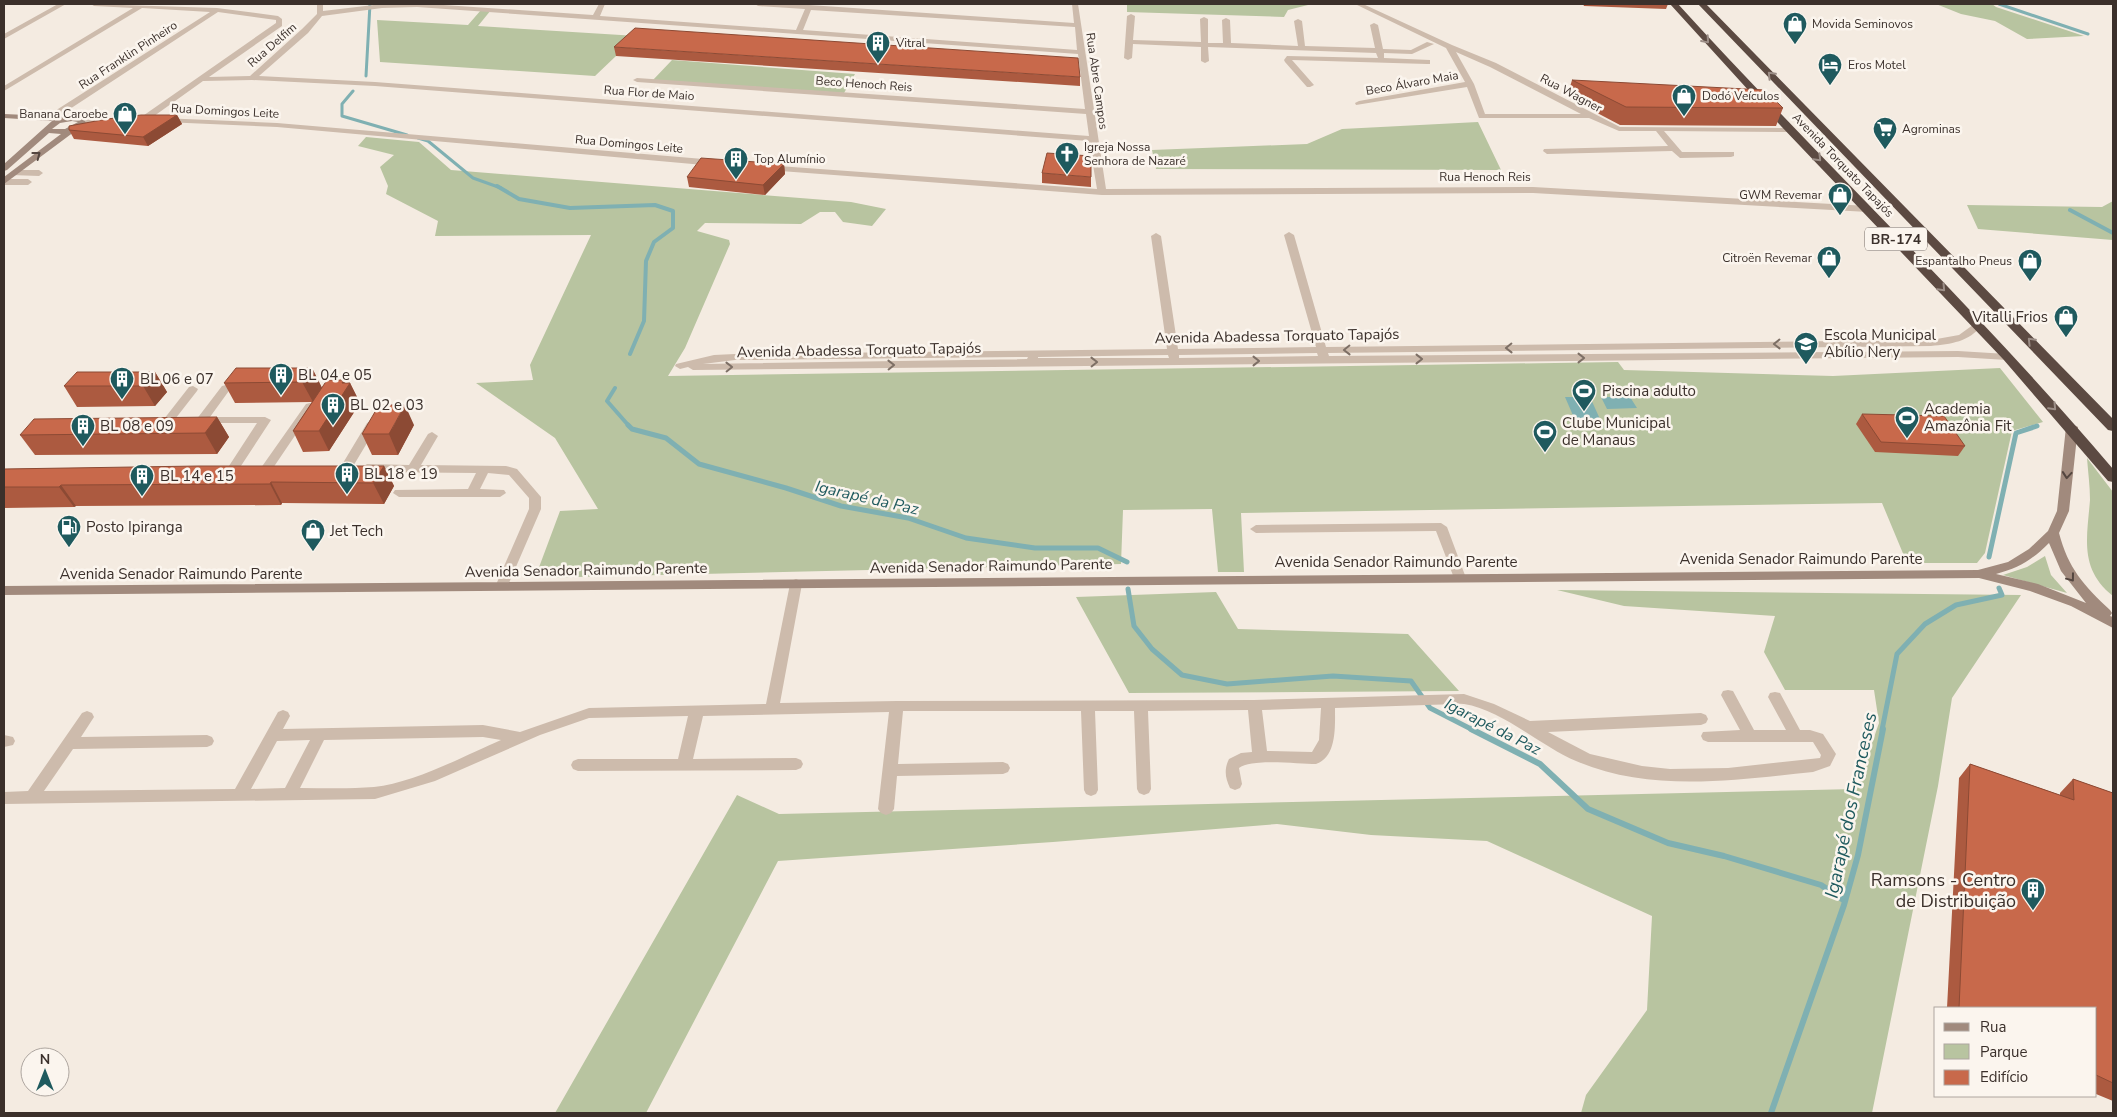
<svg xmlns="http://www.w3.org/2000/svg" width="2117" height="1117" font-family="'Nunito Sans',sans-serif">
	<rect width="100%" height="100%" fill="#f4ebe1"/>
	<path fill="#b8c4a0" d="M1127,4H1312L1288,10L1284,17L1127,12Z
		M1936,4H1992L1996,7L2084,36L2027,39L1995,21L1961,14Z
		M481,10H491L478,26L637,36L595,76L380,62L377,20L468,25Z
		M672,60L855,74L844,93L653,80Z
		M1478,122L1501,170L1156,169L1152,150L1307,144L1342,129Z
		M366,137L419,142L451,170L851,202L886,209L872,226L843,222L835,212H820L801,224L705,223L697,231L729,240L730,244L685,348L668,376L1618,362L1624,370L1833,376L2000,368L2043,422L2012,431L1985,553L1977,563H1907L1882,503L1241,513L1244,572H1218L1212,509L1123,510L1121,564L535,578L560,511L598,509L555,438L476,383L533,380L530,365L591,235L435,236L438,221L386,194L388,186L380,167L394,155L358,146Z
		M2113,201V240L1978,229L1967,205L2102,207Z
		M2087,458L2113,492V596C2079,569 2087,538 2090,500C2090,486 2088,472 2087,458Z
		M2045,556L2051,575L2067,593L2003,575L2027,567Z
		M1557,590L2021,595L1952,698L1938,786L1872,1113H1581L1586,1095L1647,1010L1652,916L1487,841L1371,835L1277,824L1053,842L778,861L646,1113H555L737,795L779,814L1856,789L1879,723L1874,690H1785L1764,652L1775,616L1624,606Z
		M1216,592L1238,629L1408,634L1459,691L1129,693L1076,597Z"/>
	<path fill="#7fb0b2" d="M1565,397H1590L1604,428L1578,427Z
		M1601,397H1630L1637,408L1607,409Z"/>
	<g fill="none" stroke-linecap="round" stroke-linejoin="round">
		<path stroke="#7fb0b2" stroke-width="3" d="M1999,4L2088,34
			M366,76L370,4
			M353,91L342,104V116L407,135
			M418,138L428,141L473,178L501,188"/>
		<path stroke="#7fb0b2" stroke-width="4" d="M497,186L519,199L570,208L655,205L673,211V228L654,242L646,261L644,321L630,354
			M2070,210L2113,233
			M615,388L607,401L629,426"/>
		<path stroke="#7fb0b2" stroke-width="5" d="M628,425L632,429L666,438L699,464L786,488L841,506L908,518L966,538L1035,548H1098L1127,562
			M1989,557L2016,433L2037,426
			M1128,589L1134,626L1152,649L1182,675L1227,684L1333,676L1411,681L1430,708L1473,730
			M1882,730L1897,654L1925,624L1956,605L2002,595L1999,588"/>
		<path stroke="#7fb0b2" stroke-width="6" d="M1471,729L1540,764L1588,809L1668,843L1724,856L1821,885L1845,901L1844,905
			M1771,1113L1844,905L1858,855L1883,729"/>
		<path fill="#cdbbac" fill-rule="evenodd" d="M58,4H66L4,39V34Z
			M91,4L217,8L278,16L282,19V26L209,77L250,76L302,29L317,14V4H323V11L382,4H429L593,15L599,4H605L600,16L796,30L805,9L758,6L755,4L809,5L1074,23L1072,4H1078L1106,189L1533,187L1868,206L1872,209L1868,212L1533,193L1102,195L767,170L764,169V165L1097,189L1089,141L375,86L252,80L203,81L143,124H137V120L276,23V20L218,12L53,120H47V116L210,12L142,8L4,91V86L133,8L94,6ZM417,7L1078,54L1085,109L637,78L633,80L637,82L1086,114L1089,136L375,82L259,76L308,33L322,16L382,8ZM811,10L1075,27L1077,50L803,30Z
			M1355,4H1363L1452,45L1496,63L1620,127L1791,128L1795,130L1791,132L1664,131L1682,152H1734V156L1731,157L1680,158L1672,151L1547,154L1543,151L1544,149L1668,146L1656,131H1619L1589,118H1479L1467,87L1356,105L1355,103L1359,101L1465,82L1446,48ZM1456,52L1490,67L1581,114H1485L1474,84Z
			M1131,14L1135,16L1133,40L1201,42L1200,19L1204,17L1208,19V43H1223L1222,20L1226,18L1230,20L1231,43L1298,46L1294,21L1298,19L1302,21L1305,46L1375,48L1370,25L1374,23L1378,25L1383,49L1411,50L1427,42L1434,44L1412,54L1384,53V58L1430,60V64H1427L1292,60L1314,85L1310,87H1307L1285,62L1284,60L1287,56L1378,58L1376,53L1208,47L1209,61L1205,63L1201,61V47L1133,44L1132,58L1128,60L1124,58L1127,16Z
			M161,118L277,123L715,160L719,163L715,166L277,127L164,122H161Z
			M79,119H112L116,121L112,123H82L78,121Z
			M14,170H39L43,173L39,176L11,175L10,173Z
			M4,179H28L32,182L28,185H4Z
			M1289,232L1294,235L1326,347L1931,340L1959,335L1977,322L1982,325C1969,342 1951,344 1931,346L1328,353L1329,356L1958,351L2007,354L2012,357L2007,360L1958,357L693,370L688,367L680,369L675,366L676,364L714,355L735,354L1167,349L1151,236L1156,233L1161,236L1178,349L1316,347L1284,235ZM1317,353L1318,356L1179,358V355ZM1168,355L1169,358H1038V357ZM1028,357L1027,359L703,364L735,360Z
			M226,385L231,388L210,417H265L271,420L237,472L233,473L227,469L257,423H202L196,420L222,386Z
			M193,386L198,389L197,391L172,423H164L162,421L164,419L189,387Z
			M310,403L315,406L271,471H263L261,468L263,465L306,404Z
			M373,420L379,423L352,468L346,472L342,471L340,468L367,423Z
			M432,432L438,436L421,465L506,466L517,469L541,497V509L506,590H496L495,587L529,509V498L509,475L488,473L480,489L504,490L506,493L500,497H399L393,493L395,490L468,489L476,473L367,472L361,468L367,464L409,465L428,434Z
			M1441,523L1447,527L1466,578L1464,581H1456L1454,578L1436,531L1256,533L1250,529L1256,525Z
			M796,579L801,581L802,584L780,703L897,701L1254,700L1464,694L1494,704L1530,721L1701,713L1706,715L1708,719L1706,723L1701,725L1548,732L1590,754L1642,766L1670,769L1728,768L1820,758L1821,755L1813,742H1708L1703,740L1701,736L1703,732L1740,730L1721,695L1723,691L1728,690L1733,691L1754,730H1786L1768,697L1770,693L1775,692L1780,693L1800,730H1810L1823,734L1836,754L1830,766L1813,772C1735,780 1650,793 1576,761C1541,746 1502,710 1464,704C1452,703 1439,705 1426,705C1396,706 1366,707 1335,708C1335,726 1337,757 1316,764C1299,764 1251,758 1239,768L1242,784L1240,788L1235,790L1230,788C1225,778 1224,769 1229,759L1241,753L1252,752L1248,710L1148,711L1151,789L1149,793L1144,795L1139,793L1137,789L1134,711H1095L1098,790L1096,794L1091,796L1086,794L1084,790L1081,711H903L898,764L1003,762L1008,764L1010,768L1008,772L1003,774L897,776L894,809L891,813L886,815L881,813L878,809L889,712L703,716L693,759L796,758L801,760L803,764L801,768L796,770L578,771L573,769L571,765L573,761L578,759H678L688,716L589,718L540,735L435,781L375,799L4,804V792L28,791L82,713L87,711L92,713L94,717L81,737L207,735L212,737L214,741L212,745L207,747L73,749L44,791L235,789L278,712L283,710L288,712L290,716L283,729L483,725L520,732L589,708L766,704L790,584L791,581ZM1321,708L1319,740L1312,752L1267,751L1262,710ZM483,737L501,740C464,756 414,783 374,787C350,789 324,788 300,788L324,740ZM310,740L285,788L251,789L277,741Z
			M4,735L13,737L15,741L13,745L4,747Z"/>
		<path fill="#a18a7d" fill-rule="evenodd" d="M4,114L72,117L83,118L86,123L4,184V177L61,134L49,133L7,170L4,171V164L52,121L4,118ZM72,121L78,122L65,129H52L60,123Z
			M2072,424L2078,427L2069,511L2059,533C2068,568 2084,586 2110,610L2112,613L2110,616L2113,617V628L2071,606L2030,591L1979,578L4,595V586L1978,570L2008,562L2029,549L2048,531L2057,511L2066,427ZM2049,543L2061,571L2086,603L2038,584L1996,574C2019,568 2032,560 2049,543Z"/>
		<path fill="#5c4a42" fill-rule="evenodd" d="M1670,4H1678C1821,161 1976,307 2113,469V482L2108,481L2003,359L1780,125Z
			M1698,4H1706L2113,419V431L2108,430Z"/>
	</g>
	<path fill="#ac5a40" d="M1583,4H1668L1666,9L1584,6Z
		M614,47L1080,77V86L616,56Z
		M1572,80L1783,108L1776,126L1620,125L1567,97Z
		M177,115L182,124L148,146L74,139L69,130Z
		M784,164L785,174L765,195L689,187L687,177Z
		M1042,173L1091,177V187L1042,183Z
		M312,368L322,388L344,380L345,383H350L360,403L329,451L303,452L293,431L312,402L235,403L224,383Z
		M155,372L167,392L155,406L77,407L64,386Z
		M1862,414L1965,446L1958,456L1875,452L1856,424Z
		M217,417L229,437L217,454L35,455L20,435Z
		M414,425L398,455H372L362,434Z
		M384,466L394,486L384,504L282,503L281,505L76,506L74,507L4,508V469Z
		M1970,764L2060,795V793L2073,779L2113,793V1101L2096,1094V1008H1947L1959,778Z"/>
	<path fill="#8c4a34" d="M177,115L182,124L148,146L143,137Z
		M784,164L785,174L765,195L763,185Z
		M312,368L322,388L313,402L302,382Z
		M155,372L167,392L155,406L143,386Z
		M344,380L347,387L350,383L360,403L329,451L319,431Z
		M405,405L414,425L398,455L389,434Z
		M217,417L229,437L217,454L205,433Z
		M384,466L394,486L384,504L373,483Z
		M271,482L282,503L281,505L270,484Z
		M61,485L76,506L74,507L59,487Z"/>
	<path fill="#c8694b" stroke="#8c4a34" d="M635,28L1078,58L1080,77L614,47Z
		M1572,80L1765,90L1783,108L1626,107Z
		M141,115H177L143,137L69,130V126L107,119Z
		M1047,153L1091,156V177L1042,173Z
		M701,158L784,164L763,185L687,177Z
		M236,368H312L302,382L224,383Z
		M77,372H155L143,386H64Z
		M327,380H344L342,383H350L319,431H293Z
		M379,405H405L389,434H362Z
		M1862,414L1944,416L1965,446L1881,442Z
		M217,417L205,433L20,435L34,419Z
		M198,466H384L373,483L271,482L270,484L61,485L59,487H4V469Z
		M1970,764L2074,800L2073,779L2113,793V1083L2096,1075V1008H1959Z"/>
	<defs><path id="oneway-chevron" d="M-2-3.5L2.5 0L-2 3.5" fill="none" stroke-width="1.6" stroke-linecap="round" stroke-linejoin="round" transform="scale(1.25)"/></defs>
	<g stroke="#9c8e87">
		<use href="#oneway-chevron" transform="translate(1706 40) rotate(49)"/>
		<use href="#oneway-chevron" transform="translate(1771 75) rotate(-134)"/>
		<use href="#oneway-chevron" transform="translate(1818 158) rotate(46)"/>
		<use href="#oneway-chevron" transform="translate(1942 288) rotate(47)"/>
		<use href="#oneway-chevron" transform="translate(2031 341) rotate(-134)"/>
		<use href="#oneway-chevron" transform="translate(2053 407) rotate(47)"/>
	</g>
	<g stroke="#544640">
		<use href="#oneway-chevron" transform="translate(37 155) rotate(-37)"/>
		<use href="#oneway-chevron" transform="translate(2067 475) rotate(95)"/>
		<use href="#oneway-chevron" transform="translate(2071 578) rotate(53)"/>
	</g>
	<g stroke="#7d6f65">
		<use href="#oneway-chevron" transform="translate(1777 344) rotate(179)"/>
		<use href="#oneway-chevron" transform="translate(1509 348) rotate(179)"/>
		<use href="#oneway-chevron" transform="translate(1347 350) rotate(179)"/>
		<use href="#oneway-chevron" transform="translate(1581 358)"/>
		<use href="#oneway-chevron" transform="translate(1419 359)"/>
		<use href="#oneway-chevron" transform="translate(1256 361)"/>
		<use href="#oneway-chevron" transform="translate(1094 362) rotate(-1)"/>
		<use href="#oneway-chevron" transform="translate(891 365) rotate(-1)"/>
		<use href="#oneway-chevron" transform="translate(729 367) rotate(-1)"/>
	</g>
	<defs>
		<symbol id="shop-pin" viewBox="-11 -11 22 30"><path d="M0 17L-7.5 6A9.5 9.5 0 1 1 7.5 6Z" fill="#1f5a5e" stroke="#fbf5ee"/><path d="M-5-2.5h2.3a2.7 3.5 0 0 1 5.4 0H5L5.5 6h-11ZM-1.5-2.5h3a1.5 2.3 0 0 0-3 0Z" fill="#fff"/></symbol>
		<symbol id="building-pin" viewBox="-11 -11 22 30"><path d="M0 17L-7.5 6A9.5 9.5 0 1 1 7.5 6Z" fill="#1f5a5e" stroke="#fbf5ee"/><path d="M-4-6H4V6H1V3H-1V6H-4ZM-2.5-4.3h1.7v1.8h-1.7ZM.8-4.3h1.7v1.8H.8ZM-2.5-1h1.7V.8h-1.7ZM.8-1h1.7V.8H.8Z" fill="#fff"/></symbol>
		<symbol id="hotel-pin" viewBox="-11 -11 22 30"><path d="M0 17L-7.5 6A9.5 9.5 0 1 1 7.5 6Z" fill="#1f5a5e" stroke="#fbf5ee"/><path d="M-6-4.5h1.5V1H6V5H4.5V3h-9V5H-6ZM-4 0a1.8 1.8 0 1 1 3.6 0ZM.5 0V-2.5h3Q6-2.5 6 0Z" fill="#fff"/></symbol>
		<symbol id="supermarket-pin" viewBox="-11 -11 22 30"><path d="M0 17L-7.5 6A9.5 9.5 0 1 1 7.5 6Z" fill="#1f5a5e" stroke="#fbf5ee"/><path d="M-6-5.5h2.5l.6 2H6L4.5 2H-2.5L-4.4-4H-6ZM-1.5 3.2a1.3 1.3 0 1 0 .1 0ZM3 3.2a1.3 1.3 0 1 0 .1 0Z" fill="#fff"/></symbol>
		<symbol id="church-pin" viewBox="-11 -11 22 30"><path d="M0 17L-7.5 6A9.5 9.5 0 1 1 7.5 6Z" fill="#1f5a5e" stroke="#fbf5ee"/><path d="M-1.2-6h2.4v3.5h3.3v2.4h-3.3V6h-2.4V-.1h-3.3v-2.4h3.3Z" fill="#fff"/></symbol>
		<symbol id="school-pin" viewBox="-11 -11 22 30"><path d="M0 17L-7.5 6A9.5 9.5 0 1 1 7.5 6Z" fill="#1f5a5e" stroke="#fbf5ee"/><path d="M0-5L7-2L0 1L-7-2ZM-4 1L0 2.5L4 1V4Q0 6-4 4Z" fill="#fff"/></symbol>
		<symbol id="stadium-pin" viewBox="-11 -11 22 30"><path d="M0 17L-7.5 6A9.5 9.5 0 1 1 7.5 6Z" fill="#1f5a5e" stroke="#fbf5ee"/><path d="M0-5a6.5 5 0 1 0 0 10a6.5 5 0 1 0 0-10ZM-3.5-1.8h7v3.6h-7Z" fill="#fff"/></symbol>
		<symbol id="fuel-pin" viewBox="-11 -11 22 30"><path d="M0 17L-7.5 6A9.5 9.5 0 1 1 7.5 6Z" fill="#1f5a5e" stroke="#fbf5ee"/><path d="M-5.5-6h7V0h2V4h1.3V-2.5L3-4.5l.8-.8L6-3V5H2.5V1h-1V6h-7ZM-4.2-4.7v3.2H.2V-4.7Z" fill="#fff"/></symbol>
	</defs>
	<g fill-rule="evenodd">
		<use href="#shop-pin" x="1781" y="10" width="28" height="38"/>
		<use href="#building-pin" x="864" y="29" width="28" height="38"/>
		<use href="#hotel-pin" x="1816" y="51" width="28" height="38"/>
		<use href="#shop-pin" x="1670" y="82" width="28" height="38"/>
		<use href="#shop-pin" x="111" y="100" width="28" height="38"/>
		<use href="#supermarket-pin" x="1871" y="115" width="28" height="38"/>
		<use href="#church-pin" x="1053" y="140" width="28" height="38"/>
		<use href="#building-pin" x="722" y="145" width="28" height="38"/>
		<use href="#shop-pin" x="1826" y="181" width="28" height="38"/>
		<use href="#shop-pin" x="1815" y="244" width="28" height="38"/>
		<use href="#shop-pin" x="2016" y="247" width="28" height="38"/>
		<use href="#shop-pin" x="2052" y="303" width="28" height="38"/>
		<use href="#school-pin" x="1792" y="330" width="28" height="38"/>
		<use href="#building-pin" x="267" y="361" width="28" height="38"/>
		<use href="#building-pin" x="108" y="365" width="28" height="38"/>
		<use href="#stadium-pin" x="1570" y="377" width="28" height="38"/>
		<use href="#building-pin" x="319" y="391" width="28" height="38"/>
		<use href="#stadium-pin" x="1893" y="404" width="28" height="38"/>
		<use href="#building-pin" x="69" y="412" width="28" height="38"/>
		<use href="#stadium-pin" x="1531" y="418" width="28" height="38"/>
		<use href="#building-pin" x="333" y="460" width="28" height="38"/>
		<use href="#building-pin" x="128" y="462" width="28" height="38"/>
		<use href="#fuel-pin" x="55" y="513" width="28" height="38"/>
		<use href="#shop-pin" x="299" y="517" width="28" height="38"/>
		<use href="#building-pin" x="2019" y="876" width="28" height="38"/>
	</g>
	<g text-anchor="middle" stroke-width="5" stroke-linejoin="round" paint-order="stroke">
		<g font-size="12" fill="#3b302b" stroke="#fbf5ee" text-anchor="start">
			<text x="1812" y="28">Movida Seminovos</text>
			<text x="896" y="47">Vitral</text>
			<text x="1848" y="69">Eros Motel</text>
			<text x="1702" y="100">Dodó Veículos</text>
			<text x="108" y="118" text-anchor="end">Banana Caroebe</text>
			<text x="1902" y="133">Agrominas</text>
			<text x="1084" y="151">Igreja Nossa<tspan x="1084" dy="14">Senhora de Nazaré</tspan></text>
			<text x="754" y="163">Top Alumínio</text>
			<text x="1822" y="199" text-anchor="end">GWM Revemar</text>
			<text x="1812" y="262" text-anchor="end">Citroën Revemar</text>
			<text x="2012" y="265" text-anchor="end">Espantalho Pneus</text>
		</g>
		<g font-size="12" fill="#3b302b" stroke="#fbf5ee">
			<text transform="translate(272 45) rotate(-41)" y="4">Rua Delfim</text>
			<text transform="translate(128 55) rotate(-33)" y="4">Rua Franklin Pinheiro</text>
			<text transform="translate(1097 81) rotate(82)" y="4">Rua Abre Campos</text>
			<text transform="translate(1412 83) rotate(-10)" y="4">Beco Álvaro Maia</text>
			<text transform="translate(864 84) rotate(4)" y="4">Beco Henoch Reis</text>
			<text transform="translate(649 93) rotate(4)" y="4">Rua Flor de Maio</text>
			<text transform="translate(1571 93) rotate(28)" y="4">Rua Wagner</text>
			<text transform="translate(225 111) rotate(3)" y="4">Rua Domingos Leite</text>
			<text transform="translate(629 144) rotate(5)" y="4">Rua Domingos Leite</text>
			<text transform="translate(1843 165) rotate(46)" y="4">Avenida Torquato Tapajós</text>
			<text x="1485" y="181">Rua Henoch Reis</text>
		</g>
		<rect fill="#fbf5ee" stroke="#756b66" stroke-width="1" x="1865" y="227.5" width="62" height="23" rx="4"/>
		<g font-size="14" font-weight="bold" fill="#3b302b">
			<text x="1896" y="244">BR-174</text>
		</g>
		<g font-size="15" fill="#3b302b" stroke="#fbf5ee" text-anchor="start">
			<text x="2048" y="322" text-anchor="end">Vitalli Frios</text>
			<text x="1824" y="340">Escola Municipal<tspan x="1824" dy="17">Abílio Nery</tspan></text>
			<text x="298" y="380">BL 04 e 05</text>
			<text x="140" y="384">BL 06 e 07</text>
			<text x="1602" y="396">Piscina adulto</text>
			<text x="350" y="410">BL 02 e 03</text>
			<text x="1924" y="414">Academia<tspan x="1924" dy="17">Amazônia Fit</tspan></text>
			<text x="1562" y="428">Clube Municipal<tspan x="1562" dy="17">de Manaus</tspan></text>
			<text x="100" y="431">BL 08 e 09</text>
			<text x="364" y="479">BL 18 e 19</text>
			<text x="160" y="481">BL 14 e 15</text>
			<text x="86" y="532">Posto Ipiranga</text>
			<text x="330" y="536">Jet Tech</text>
		</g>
		<g font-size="15" fill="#3b302b" stroke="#fbf5ee">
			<text transform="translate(1277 336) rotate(-1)" y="5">Avenida Abadessa Torquato Tapajós</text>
			<text transform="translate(859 350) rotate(-1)" y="5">Avenida Abadessa Torquato Tapajós</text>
			<text x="1801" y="564">Avenida Senador Raimundo Parente</text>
			<text x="1396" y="567">Avenida Senador Raimundo Parente</text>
			<text transform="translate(991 566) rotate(-1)" y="5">Avenida Senador Raimundo Parente</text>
			<text transform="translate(586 570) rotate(-1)" y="5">Avenida Senador Raimundo Parente</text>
			<text x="181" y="579">Avenida Senador Raimundo Parente</text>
		</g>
		<g font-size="16" font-style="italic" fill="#1f5a5e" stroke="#fbf5ee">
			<text transform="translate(867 497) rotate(13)" y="6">Igarapé da Paz</text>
			<text transform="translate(1493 726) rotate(27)" y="6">Igarapé da Paz</text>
		</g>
		<g font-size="18" fill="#3b302b" stroke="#fbf5ee" text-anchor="end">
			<text x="2016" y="886">Ramsons - Centro<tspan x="2016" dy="21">de Distribuição</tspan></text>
		</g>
		<g font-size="19" font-style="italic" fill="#1f5a5e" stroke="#fbf5ee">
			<text transform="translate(1850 805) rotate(-78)" y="7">Igarapé dos Franceses</text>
		</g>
	</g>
	<rect width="2117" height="1117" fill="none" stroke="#3b302b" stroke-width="10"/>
	<rect x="1934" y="1007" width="162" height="90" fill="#fbf5ee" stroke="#aea6a0"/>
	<rect x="1944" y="1023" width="25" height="8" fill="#a18a7d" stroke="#aea6a0"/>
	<text x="1980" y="1032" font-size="15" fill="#3b302b">Rua</text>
	<rect x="1944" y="1044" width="25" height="15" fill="#b8c4a0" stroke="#aea6a0"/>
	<text x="1980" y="1057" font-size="15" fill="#3b302b">Parque</text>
	<rect x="1944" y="1070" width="25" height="15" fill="#c8694b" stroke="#aea6a0"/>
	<text x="1980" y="1082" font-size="15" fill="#3b302b">Edifício</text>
	<g transform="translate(45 1072)"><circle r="24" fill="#fbf5ee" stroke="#aea6a0"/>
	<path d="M0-4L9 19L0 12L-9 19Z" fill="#1f5a5e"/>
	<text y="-8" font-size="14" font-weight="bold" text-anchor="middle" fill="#3b302b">N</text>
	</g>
</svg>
